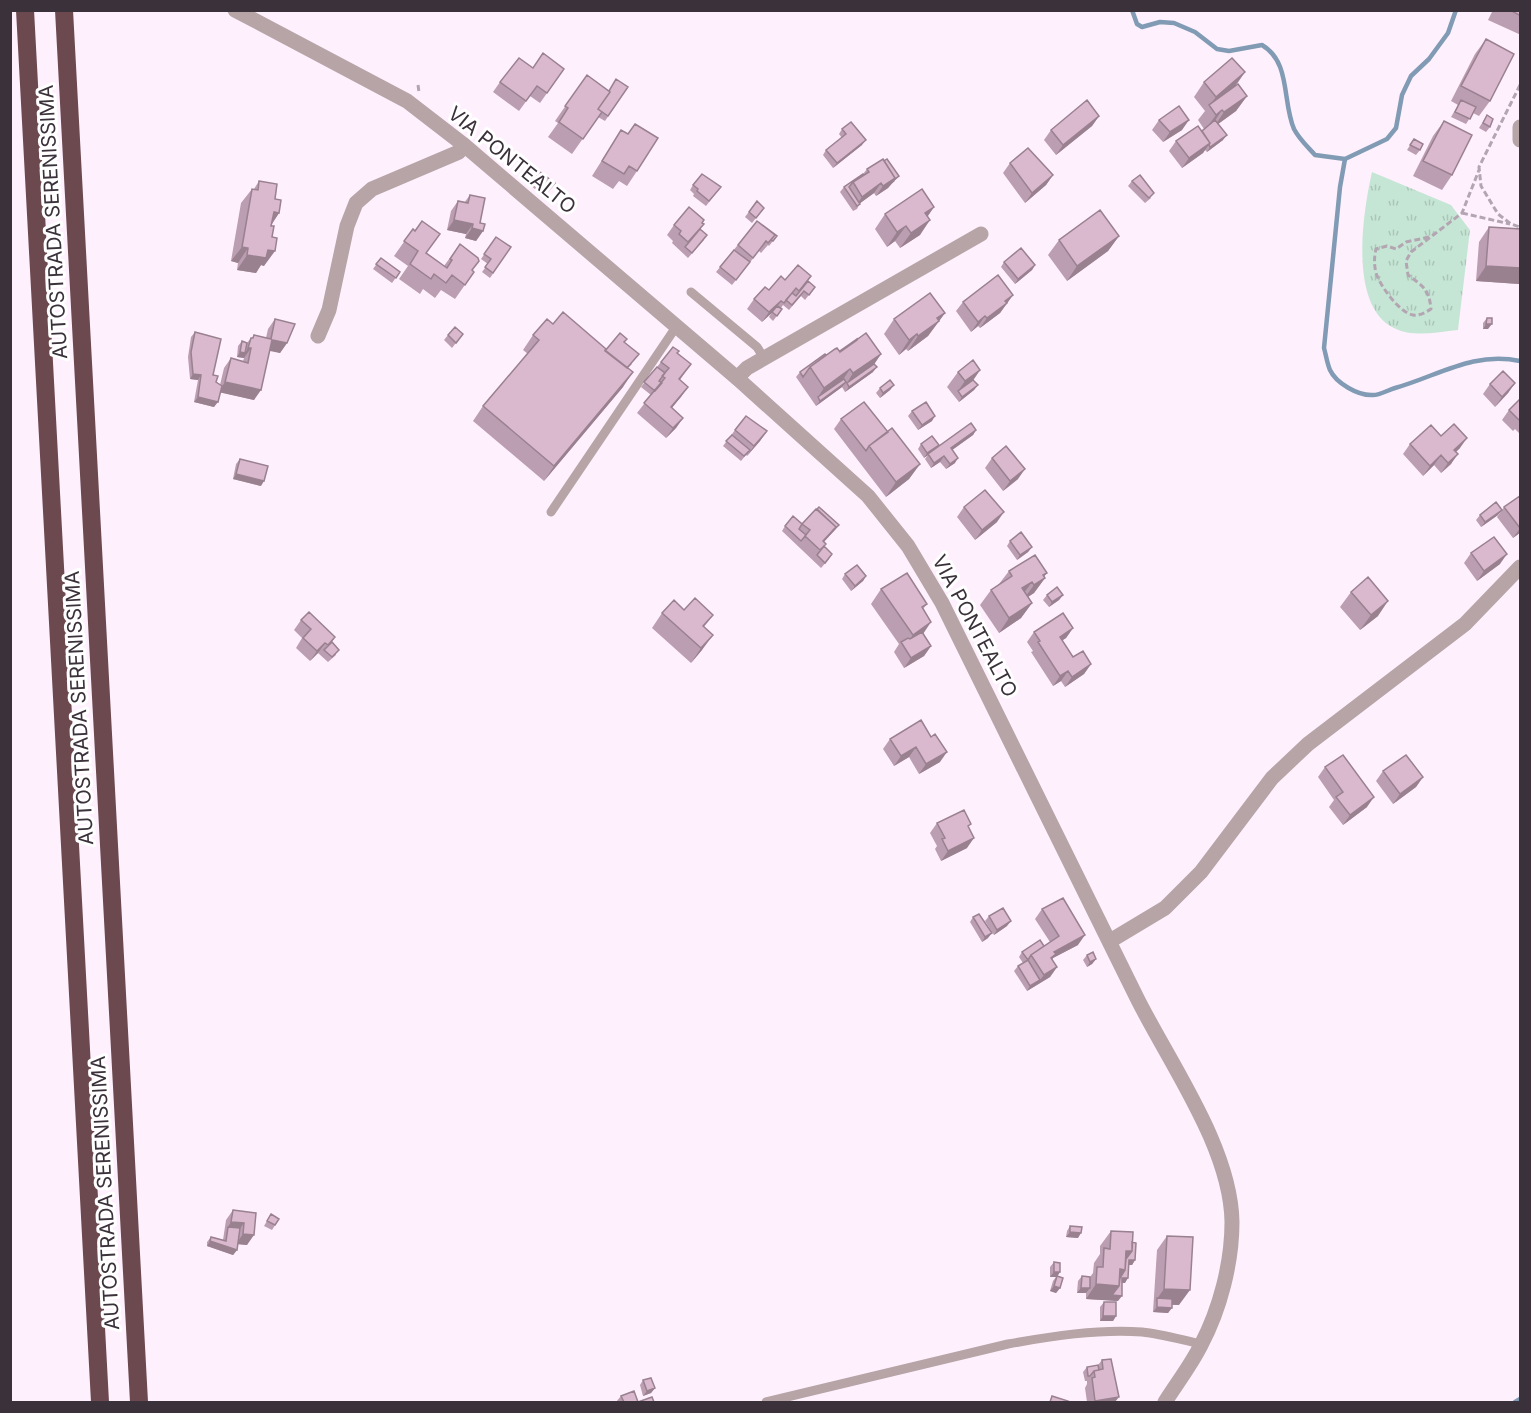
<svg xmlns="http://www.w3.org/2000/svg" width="1531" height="1413" font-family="Inter,sans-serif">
	<defs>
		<pattern id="park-tufts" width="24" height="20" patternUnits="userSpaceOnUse" patternTransform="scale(1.5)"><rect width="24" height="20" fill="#c6e6d5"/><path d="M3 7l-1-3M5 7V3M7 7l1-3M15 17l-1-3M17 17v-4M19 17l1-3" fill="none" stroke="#abc6b8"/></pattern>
	</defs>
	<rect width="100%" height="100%" fill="#fff0fe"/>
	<path fill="url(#park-tufts)" d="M1372,172L1451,205L1470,230L1458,330C1437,332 1414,338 1394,328C1348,306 1363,212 1372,172Z"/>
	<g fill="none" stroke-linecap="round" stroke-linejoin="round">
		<path stroke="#819bb4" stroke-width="4.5" d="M1132,10L1137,24L1142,27L1160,22L1174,23L1195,32L1217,49L1229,51L1262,45C1291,62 1282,101 1294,129C1299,139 1308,147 1315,155L1345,159
			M1456,10L1448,33L1429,59L1411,76L1402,95L1396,128L1387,139L1345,159L1340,187L1324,348C1326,355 1327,363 1330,370C1336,383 1358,396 1373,395C1380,395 1388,390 1395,388C1438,376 1473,351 1520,361
			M1515,1402L1520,1399"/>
		<path stroke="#b3a6b2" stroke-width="3" stroke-dasharray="6 3" stroke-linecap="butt" d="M418,85L419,92
			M1520,85L1479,167L1481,186L1498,214L1511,224L1520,227
			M1462,213L1510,224
			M1429,237L1406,242L1396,249L1387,246L1376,249C1374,258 1374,264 1376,273C1380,286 1400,313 1413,315C1420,316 1426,312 1431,309C1429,289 1423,286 1408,275L1406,261L1411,252L1462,213L1479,170"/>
		<path stroke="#b6a4a6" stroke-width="9" d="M691,292L757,347L764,358
			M551,512L676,327
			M766,1402L1008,1344C1052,1336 1097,1329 1142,1332C1162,1334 1182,1340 1201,1344"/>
		<path stroke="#b6a4a6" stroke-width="15" d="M1520,127V140
			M318,336L329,310L347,226L356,203L372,189L459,152L464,145
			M737,378L747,368L981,234
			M1110,941L1165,908L1201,872L1272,778L1308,744L1465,624L1520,567"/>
		<path stroke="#b6a4a6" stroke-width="15" d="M235,10L407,101L464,145L737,378L868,496L908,546L942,603C1007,735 1072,866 1137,998C1170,1064 1231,1148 1232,1222C1232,1263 1220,1309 1201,1345C1191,1365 1177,1383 1165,1402"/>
		<path stroke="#6c494e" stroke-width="18" d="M25,10L100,1402
			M64,10L139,1402"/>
	</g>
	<path fill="#bb9eb1" d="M1493,10H1521V35L1488,20Z
		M1486,39L1490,101L1479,116L1473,113L1466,124L1451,117L1458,105L1451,101L1475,54Z
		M533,68L564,69L540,103L530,96L519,111L493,92L500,82Z
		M1245,72L1235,87L1247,96L1236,111L1218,124L1223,140L1207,152L1205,150L1203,153L1182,168L1169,151L1176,141L1202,131L1204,129L1198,120L1205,111L1194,97L1204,82Z
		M587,75L609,91L628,87L605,121L598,117L572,154L548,137L558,123L555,121Z
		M1487,115L1490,127L1486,132L1479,128Z
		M1099,116L1092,126L1056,155L1044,140L1051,130Z
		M1159,120L1182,130L1163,142L1152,130Z
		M1444,121L1452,175L1442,190L1413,176L1433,136Z
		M635,124L637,171L627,186L619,181L613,189L592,176L621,130L628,134Z
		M842,129L862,145L833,168L823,155L826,150L842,138L839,134Z
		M1414,139L1420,150L1416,155L1407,150Z
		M1010,163L1053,175L1046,185L1025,203L1003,173Z
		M536,169L555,183L544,196L526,182Z
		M867,169L895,181L891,184L888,188L876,196L874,193L860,203L857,209L853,211L840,192L844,187L863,174Z
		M259,181L275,199L279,213L272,224L264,266L261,265L256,273L237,270L238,263L231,261L241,203L252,189H254Z
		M1132,181L1151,198L1145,203L1128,186Z
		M693,185L717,192L706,206L693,196L694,194L690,190Z
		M470,195L483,231L476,241L465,238L466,234L447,230L451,211L458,201L464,203Z
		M757,201L764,208L752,223L745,217Z
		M934,207L928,216L920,235L900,248L895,241L887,247L875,229L885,214Z
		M757,221L777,236L769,246L768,245L761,253L759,251L732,285L716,272Z
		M702,223L704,224L700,229L704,240L688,258L672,243L673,241L667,235L674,225Z
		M1489,227L1521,229V282L1519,284L1476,281L1479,242Z
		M413,229L427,253L444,266L460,244L472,270L474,272L455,299L441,290L435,298L423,289L420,294L399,279L408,266L394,256Z
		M1119,236L1108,251L1067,281L1048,255L1059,240Z
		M496,237L511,247L490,278L482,272L488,264L481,259Z
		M381,258L400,272L392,283L373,269Z
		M1004,262L1035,265L1032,270L1015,284L1001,267Z
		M785,280L808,282L815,287L805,300L801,296L789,310L783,305L781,308L782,309L773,321L769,317L772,312L762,322L747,309L754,299Z
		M1013,295L1000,313L980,328L978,326L971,332L956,311L963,302Z
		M1521,303V313H1519V305Z
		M945,313L928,336L908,351L906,349L899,355L884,334L894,319Z
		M1487,318L1488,329H1483V323Z
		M275,319L287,343L280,353L270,350L254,400L220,392L214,407L194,402L198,380L190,379L188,357L191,337L195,332L216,382L220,385L224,368L231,358L243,361L244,358L237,357L238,346L242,341L247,343L251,338H252L254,335L266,338L268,329Z
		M553,324L606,349L632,364L628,368L623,387L544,481L473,421L483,406L528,354L523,350L533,335Z
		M448,335L459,339L452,348L444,340Z
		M840,351L881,354L874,364L873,372L845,392L842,387L816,406L796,377L800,372L826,355Z
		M677,353L691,364L680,380L688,387L672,408L683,418L676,428L666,438L637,413L651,395L641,387L661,362Z
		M980,370L973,380L978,385L974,390L959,402L947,387L958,372Z
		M1515,383L1508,393L1495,407L1483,394L1490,384Z
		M894,385L890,390L880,398L876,393L880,388Z
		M1521,398V435L1515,429L1513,431L1502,420L1509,410Z
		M912,411L932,421L918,430L908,416Z
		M841,419L888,432L920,464L909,479L886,497L834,429Z
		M735,430L767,431L760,441L747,456L746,455L741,461L723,446Z
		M976,430L973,435L952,450L955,463L946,469L940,462L931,468L925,459L928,455L924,458L918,449L921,444L939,445L936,449Z
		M1441,436L1460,448L1456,452L1451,464L1441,473L1434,465L1423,476L1403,454L1410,444Z
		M992,458L1018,479L1003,491L985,468Z
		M240,459L261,486L233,479L236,464Z
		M1521,497V532L1513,538L1497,517L1504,507Z
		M964,507L997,522L975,540L957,517Z
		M1480,515H1498L1481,527L1476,520Z
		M802,524L839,525L824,542V546L829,559L821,568L782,531L785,526Z
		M1010,541L1032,547L1028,552L1017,560L1007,546Z
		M1471,553L1500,564L1477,581L1464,563Z
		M1009,571L1047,573L1044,576L1045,578L1034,593L1028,597L1032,603L1021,618L999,633L980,605L991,590L999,584Z
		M845,574L866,576L863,581L851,591L842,579Z
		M881,589L927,604L923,609V633L931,646L924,656L904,668L894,652L899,644L871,604Z
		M1351,592L1378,616L1360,630L1340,607Z
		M1047,595H1063L1059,600L1049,607L1043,600Z
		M684,610L713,615L704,627L702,650L691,663L652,628L662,613Z
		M301,620L335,637L332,642L336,655L328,662L318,653L310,661L296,648L302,638L294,630Z
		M1073,628L1066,638L1062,640L1073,657L1091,664L1084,674L1065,687L1061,681L1053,686L1031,652L1033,651L1027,642L1034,632Z
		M921,720L940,762L919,774L909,757L894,766L883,749L890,739Z
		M1325,767L1367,807L1343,825L1329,807L1334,800L1318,777Z
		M1383,771L1423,777L1416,787L1393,804L1376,781Z
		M937,823L969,828L967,848L941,861L935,849L937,846L930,833Z
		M1042,909L1078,945L1053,958L1052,960L1057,967L1050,977L1027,991L1014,971L1018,966L1023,963L1019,957L1022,952L1044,946L1050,942L1035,919Z
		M989,916L1007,926L994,935L985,921Z
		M973,917L988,938L982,942L970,922Z
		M1087,955L1096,959L1092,964L1087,967L1083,960Z
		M233,1210L256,1213L247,1245L238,1244L237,1250L233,1255L207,1246V1242L211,1237L223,1240L226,1220Z
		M271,1214L279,1219L272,1230L264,1226Z
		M1070,1226L1078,1238L1066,1237L1067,1231Z
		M1111,1231L1132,1242L1135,1260L1132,1265H1129L1125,1283H1122L1118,1301L1086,1299V1293H1077L1078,1281L1082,1276L1090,1277L1093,1273L1094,1263L1100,1254V1246Z
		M1167,1236L1179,1305H1172L1168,1313L1153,1312L1157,1250Z
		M1054,1262L1060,1288L1056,1293L1050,1291L1053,1281L1056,1277H1050V1267Z
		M1104,1302L1116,1316L1113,1321H1100V1307Z
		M1102,1360L1115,1402H1087L1085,1388L1087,1384V1381H1085L1083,1372L1087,1367L1098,1365Z
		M643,1380L655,1388L651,1393L643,1396L640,1385Z
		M621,1396L638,1402H654H616Z"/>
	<path fill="#998190" d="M1245,72L1234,87L1209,106L1216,97Z
		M1247,96L1236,111L1214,127L1224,112Z
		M1222,110L1212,125L1205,130L1216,115Z
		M1099,116L1092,126L1056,155L1063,145Z
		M1189,120L1182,130L1163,142L1170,132Z
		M1227,135L1223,140L1207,152L1210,147Z
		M866,140L862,145L833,168L837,163Z
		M1210,143L1203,153L1182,168L1189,158Z
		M1053,175L1046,185L1025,203L1032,193Z
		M899,176L888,188L876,196L883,186Z
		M881,183L874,193L855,207L862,197Z
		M934,207L924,221L925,213Z
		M274,212L279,213L269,228Z
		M454,220L473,224L466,234L447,230Z
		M930,220L920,235L900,248L911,233Z
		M906,226L895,241L887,247L897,232Z
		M472,228L483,231L476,241L465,238Z
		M1119,236L1108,251L1067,281L1077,266Z
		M242,247L248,248L238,263L231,261Z
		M268,250L275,251L264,266L261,265L256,273L237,270L247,255Z
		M1035,265L1032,270L1015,284L1018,279Z
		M1486,266L1521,268V282L1519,284L1476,281Z
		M1013,295L1000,313L980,328L987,318L1005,301Z
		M781,301L774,311L762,322L769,312Z
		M945,313L928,336L908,351L918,336L937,318Z
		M985,316L978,326L971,332L978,322Z
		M1486,324H1492L1488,329H1483Z
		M917,334L906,349L899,355L909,340Z
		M272,340L287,343L280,353L265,350Z
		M248,348H251L244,358L237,357L240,352L245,353Z
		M881,354L871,369L847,383L853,373Z
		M877,367L873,372L845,392L849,387Z
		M850,369L840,384L818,397L824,388Z
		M980,370L970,385L958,391L965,381Z
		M633,372L623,387L544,481L554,466Z
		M193,374L201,375L198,380L190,379Z
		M225,382L261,390L254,400L218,392Z
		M846,382L842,387L816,406L820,401Z
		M1515,383L1508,393L1495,407L1502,397Z
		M894,385L890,390L880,398L883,393Z
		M978,385L974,390L959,402L962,397Z
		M688,387L681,397L664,417L671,407Z
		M198,397L218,402L214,407L194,402Z
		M935,416L932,421L918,430L922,425Z
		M683,418L676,428L666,438L673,428Z
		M976,430L973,435L948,453L951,448Z
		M767,431L760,441L747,456L754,446Z
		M1467,438L1460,448L1447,460L1454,450Z
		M939,445L935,450L924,458L927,453Z
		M1458,454L1451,464L1441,473L1448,463Z
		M1441,455L1434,465L1423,476L1430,466Z
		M944,456L940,462L931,468L934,463Z
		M958,458L955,463L946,469L950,464Z
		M920,464L909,479L886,497L896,482Z
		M1025,469L1018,479L1003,491L1010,481Z
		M236,474L264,481L261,486L233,479Z
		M1502,510L1498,515L1481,527L1485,522Z
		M1004,512L997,522L975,540L982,530Z
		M839,525L835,530L818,548L823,541L836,527Z
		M1521,527V532L1513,538Z
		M1032,547L1028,552L1017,560L1020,555Z
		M1507,554L1500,564L1477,581L1484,571Z
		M1047,573L1041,580L1045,578L1034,593L1023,600L1034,585L1043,575Z
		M866,576L863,581L851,591L855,586Z
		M1032,582L1021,597L1022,588Z
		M1063,595L1059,600L1049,607L1052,602Z
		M1388,601L1378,616L1360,630L1371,615Z
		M1032,603L1021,618L999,633L1009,618Z
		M931,622L921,637L904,648L913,635Z
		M1073,628L1066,638L1053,647L1060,637Z
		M713,635L702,650L691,663L701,648Z
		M325,643L318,653L310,661L317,651Z
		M931,646L924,656L904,668L911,658Z
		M1091,664L1084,674L1065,687L1072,677Z
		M1068,671L1061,681L1053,686L1060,676Z
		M916,747L909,757L894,766L901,756Z
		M947,752L940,762L919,774L926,764Z
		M1423,777L1416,787L1393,804L1400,794Z
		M1374,797L1367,807L1343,825L1350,815Z
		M974,838L967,848L941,861L948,851Z
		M1011,921L1007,926L994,935L997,930Z
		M992,933L988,938L982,942L985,937Z
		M1085,935L1078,945L1053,958L1049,964L1044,968L1054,952Z
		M1096,959L1092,964L1087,967L1090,962Z
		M1057,967L1050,977L1027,991L1030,986L1040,980L1044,975Z
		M231,1222L244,1223L237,1233L228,1227Z
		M1070,1232L1081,1233L1078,1238L1066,1237Z
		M243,1234L254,1235L247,1245L236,1244Z
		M210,1241L237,1250L233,1255L207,1246Z
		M1126,1251H1132L1121,1266Z
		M1129,1260H1135L1132,1265H1125Z
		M1120,1269L1125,1270L1115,1285Z
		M1054,1272H1060L1057,1277H1050Z
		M1122,1278H1128L1125,1283H1119Z
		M1096,1284L1119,1286L1122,1296L1118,1301L1086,1299Z
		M1054,1286L1060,1288L1056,1293L1050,1291Z
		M1081,1288H1090L1086,1293H1077Z
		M1164,1289L1190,1290L1179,1305L1157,1304V1298L1154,1303Z
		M1157,1307L1172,1308L1168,1313L1153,1312Z
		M1103,1316H1116L1113,1321H1100Z
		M655,1388L651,1393L643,1396L647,1391Z
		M1119,1397L1115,1402H1094L1095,1401Z"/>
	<path fill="#dab8ce" stroke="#998190" stroke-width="1.5" d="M1510,10H1521V16Z
		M1486,39L1514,54L1490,101L1461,86Z
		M543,53L564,69L547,93L537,86L526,101L500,82L519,58L533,68Z
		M1232,58L1245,72L1216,97L1204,82Z
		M587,75L610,92L598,109L602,112L583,139L559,122L568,108L565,106Z
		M616,79L628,87L608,116L598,109L610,92L609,91Z
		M1238,84L1247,96L1224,112L1222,110L1216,115L1209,105Z
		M1087,100L1099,116L1063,145L1051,130Z
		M1461,100L1476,107L1470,119L1455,112Z
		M1179,106L1189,120L1170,132L1159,120Z
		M1487,115L1493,119L1490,127L1483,123Z
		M1215,120L1227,135L1210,147L1209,145L1210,143L1202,131Z
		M1444,121L1472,135L1452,175L1423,161Z
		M851,122L866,140L837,163L826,150L846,134L842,129Z
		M635,124L658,138L637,171L629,166L624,174L602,161L621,130L628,134Z
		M1198,126L1210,143L1189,158L1176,141Z
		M1414,139L1423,144L1420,150L1410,145Z
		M1028,148L1053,175L1032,193L1010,163Z
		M883,159L895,178L883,186L881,183L862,197L853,182L869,172L867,169Z
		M887,159L899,176L895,179V178L884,161Z
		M536,169L555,183L548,191L530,177Z
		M702,174L721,187L709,201L697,191L698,189L693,185Z
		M863,174L864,175L853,182L849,187L860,204L857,206L844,187Z
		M1140,175L1154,193L1149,198L1132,181Z
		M259,181L277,184L275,199L281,200L279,213L274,212L271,226H274L272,237L277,238L275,251L268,250L266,258L247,255L248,248L242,247L252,189L258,190Z
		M922,189L934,207L925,213L930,220L911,233L906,226L897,232L885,214Z
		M470,195L485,198L480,223L485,224L483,231L472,228L473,224L454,220L458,201L468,203Z
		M757,201L764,208L756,218L749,212Z
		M689,207L704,220L702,223L704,224L688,242L679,234L681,231L674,225Z
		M1100,210L1119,236L1077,266L1059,240Z
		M422,221L440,234L426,253L447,268L452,260L450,259L460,244L478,258L479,261L472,270L474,272L465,285L452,275L446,283L434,274L431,279L410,264L418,251L404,241L413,229L415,231Z
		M757,221L775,235L768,243L766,241L753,258L738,245Z
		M757,221L777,236L773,241L771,240L775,235Z
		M1489,227L1521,229V268L1486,266Z
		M700,229L707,235L692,253L685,247Z
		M496,237L511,247L493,273L485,267L491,259L484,254Z
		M1021,248L1035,265L1018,279L1004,262Z
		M734,250L750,262L736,280L720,267Z
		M381,258L400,272L396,278L376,264Z
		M798,265L811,276L799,291L796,288L784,303L781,301L769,312L754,299L765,287L769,290L781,276L785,280Z
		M998,275L1013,295L1005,301L1007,303L987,318L985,316L978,322L963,302Z
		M808,281L815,287L809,295L804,291L792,305L786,300L792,293L796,296Z
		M930,293L945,313L937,318L939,321L918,336L917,334L909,340L894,319Z
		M777,306L782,309L777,316L772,312Z
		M563,312L606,349L605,350L633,372L554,466L483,406L539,340L533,335L547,319L553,324Z
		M1487,318H1492V324H1486Z
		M275,319L295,324L287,343L272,340L261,390L225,382L231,358L248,363L251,348H248L251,338H253L254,335L271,339Z
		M455,327L463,334L456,343L448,335Z
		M195,332L221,339L213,375L218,376L216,382L222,386L218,402L198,397L201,375L193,374L191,352Z
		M620,333L627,339L624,342L639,354L627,368L605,351Z
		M866,333L881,354L853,373L850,369L824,388L810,367L835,349L837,348L840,352Z
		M857,339V340L840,352V351Z
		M242,341L247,343L245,353L240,352Z
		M673,347L679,351L677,353L691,364L679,379L688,387L671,407L683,418L673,428L644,403L665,378L662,376L669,368L661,362Z
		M825,354L826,355L810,367L803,377L800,372Z
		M973,360L980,370L965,381L958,372Z
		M874,364L877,367L849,387L847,383Z
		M657,367L665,373L659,381L662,383L655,391L644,382Z
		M1503,371L1515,383L1502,397L1490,384Z
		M844,379L846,382L820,401L818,397Z
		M890,380L894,385L883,393L880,388Z
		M973,380L978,385L962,397L958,391Z
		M1521,398V421H1520L1509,410Z
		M864,402L888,432L869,446L866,451L841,419Z
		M926,402L935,416L922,425L912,411Z
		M746,416L767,431L754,446L735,430Z
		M971,423L976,430L951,448L958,458L950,464L944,456L934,463L928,454Z
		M1454,424L1467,438L1454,450L1458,454L1448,463L1441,455L1430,466L1410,444L1431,425L1441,436Z
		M892,428L920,464L896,482L869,446Z
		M732,435L750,450L744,456L726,441Z
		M932,436L939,445L927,453L921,444Z
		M1006,446L1025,469L1010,481L992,458Z
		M240,459L268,466L264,481L236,474Z
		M985,490L1004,512L982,530L964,507Z
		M1520,496L1521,527L1520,528L1504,507Z
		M1496,502L1502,510L1485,522L1480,515Z
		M819,507L839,525L832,531L836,527L817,509Z
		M816,509L836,527L823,541L826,544L820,550L805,536L810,530L802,524Z
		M793,516L802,524L799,529L806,535L801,541L785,526Z
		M1021,532L1032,547L1020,555L1010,541Z
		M1494,537L1507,554L1484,571L1471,553Z
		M824,546L832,554L825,563L817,555Z
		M1035,555L1047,573L1043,575L1045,578L1034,585L1032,582L1022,588L1032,603L1009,618L991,590L1012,576L1009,571Z
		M857,565L866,576L855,586L845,574Z
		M907,573L927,604L922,607L931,622L913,635L881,589Z
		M1368,577L1388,601L1371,615L1351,592Z
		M1057,587L1063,595L1052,602L1047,595Z
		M695,598L713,615L703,626L713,635L701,648L662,613L674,600L684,610Z
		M309,612L335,637L328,645L325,643L317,651L303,638L311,629L301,620Z
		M1063,613L1073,628L1060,637L1073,657L1083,651L1091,664L1072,677L1068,671L1060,676L1038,642L1040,641L1034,632Z
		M922,632L931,646L911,658L901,642L908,638L910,639Z
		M332,642L339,650L332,657L324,650Z
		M921,720L931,737L935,734L947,752L926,764L916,747L901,756L890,739Z
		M1343,755L1374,797L1350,815L1336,797L1343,792L1325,767Z
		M1406,755L1423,777L1400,794L1383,771Z
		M964,810L971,824L968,826L974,838L948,851L942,839L945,838L937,823Z
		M1063,898L1085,935L1054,952L1056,954L1051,958L1057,967L1044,975L1031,955L1059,936L1042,909Z
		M1003,908L1011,921L997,930L989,916Z
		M979,914L992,933L985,937L973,917Z
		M1040,940L1044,946L1031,955L1028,960L1022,952Z
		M1093,952L1096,959L1090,962L1087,955Z
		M1028,960L1040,980L1030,986L1018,966Z
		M233,1210L256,1213L254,1235L243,1234L244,1223L231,1222Z
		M271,1214L279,1219L275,1225L267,1221Z
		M1070,1226L1082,1227L1081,1233L1070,1232Z
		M228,1227L240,1228L237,1250L210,1241L211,1237L226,1241Z
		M1111,1231L1133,1232L1132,1251H1126L1125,1270L1120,1269L1119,1286L1096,1284L1097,1267H1103L1104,1248L1110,1249Z
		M1167,1236L1193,1237L1190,1290L1164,1289Z
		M1132,1242L1136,1243L1135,1260H1129L1128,1278H1122V1296L1112,1295L1119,1286L1120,1278L1125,1270L1126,1259L1132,1251Z
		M1054,1262L1060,1263V1272H1054Z
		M1057,1276L1063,1278L1060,1288L1054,1286Z
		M1082,1276L1090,1277V1288H1081Z
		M1157,1298L1172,1299V1308L1157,1307Z
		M1104,1302H1116V1316H1103Z
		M1111,1359L1119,1397L1095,1401L1092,1378L1095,1377L1094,1371L1103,1369L1102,1360Z
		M1098,1365L1099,1370L1094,1371L1090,1376H1088L1087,1367Z
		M651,1378L655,1388L647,1391L643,1380Z
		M634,1391L638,1402L652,1397L654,1402H624L621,1396Z
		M1052,1396L1068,1401L1067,1402H1050Z"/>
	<g text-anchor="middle" stroke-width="6" stroke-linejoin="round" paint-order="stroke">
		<g font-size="20" fill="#3a313a" stroke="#fff">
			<text transform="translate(512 160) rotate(39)" y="7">VIA PONTEALTO</text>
			<text transform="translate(53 222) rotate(-93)" y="7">AUTOSTRADA SERENISSIMA</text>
			<text transform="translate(975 626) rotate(62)" y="7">VIA PONTEALTO</text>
			<text transform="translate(79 708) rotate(-93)" y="7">AUTOSTRADA SERENISSIMA</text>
			<text transform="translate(105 1193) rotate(-93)" y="7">AUTOSTRADA SERENISSIMA</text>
		</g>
	</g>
	<rect width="1531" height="1413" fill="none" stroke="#3a313a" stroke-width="24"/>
</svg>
